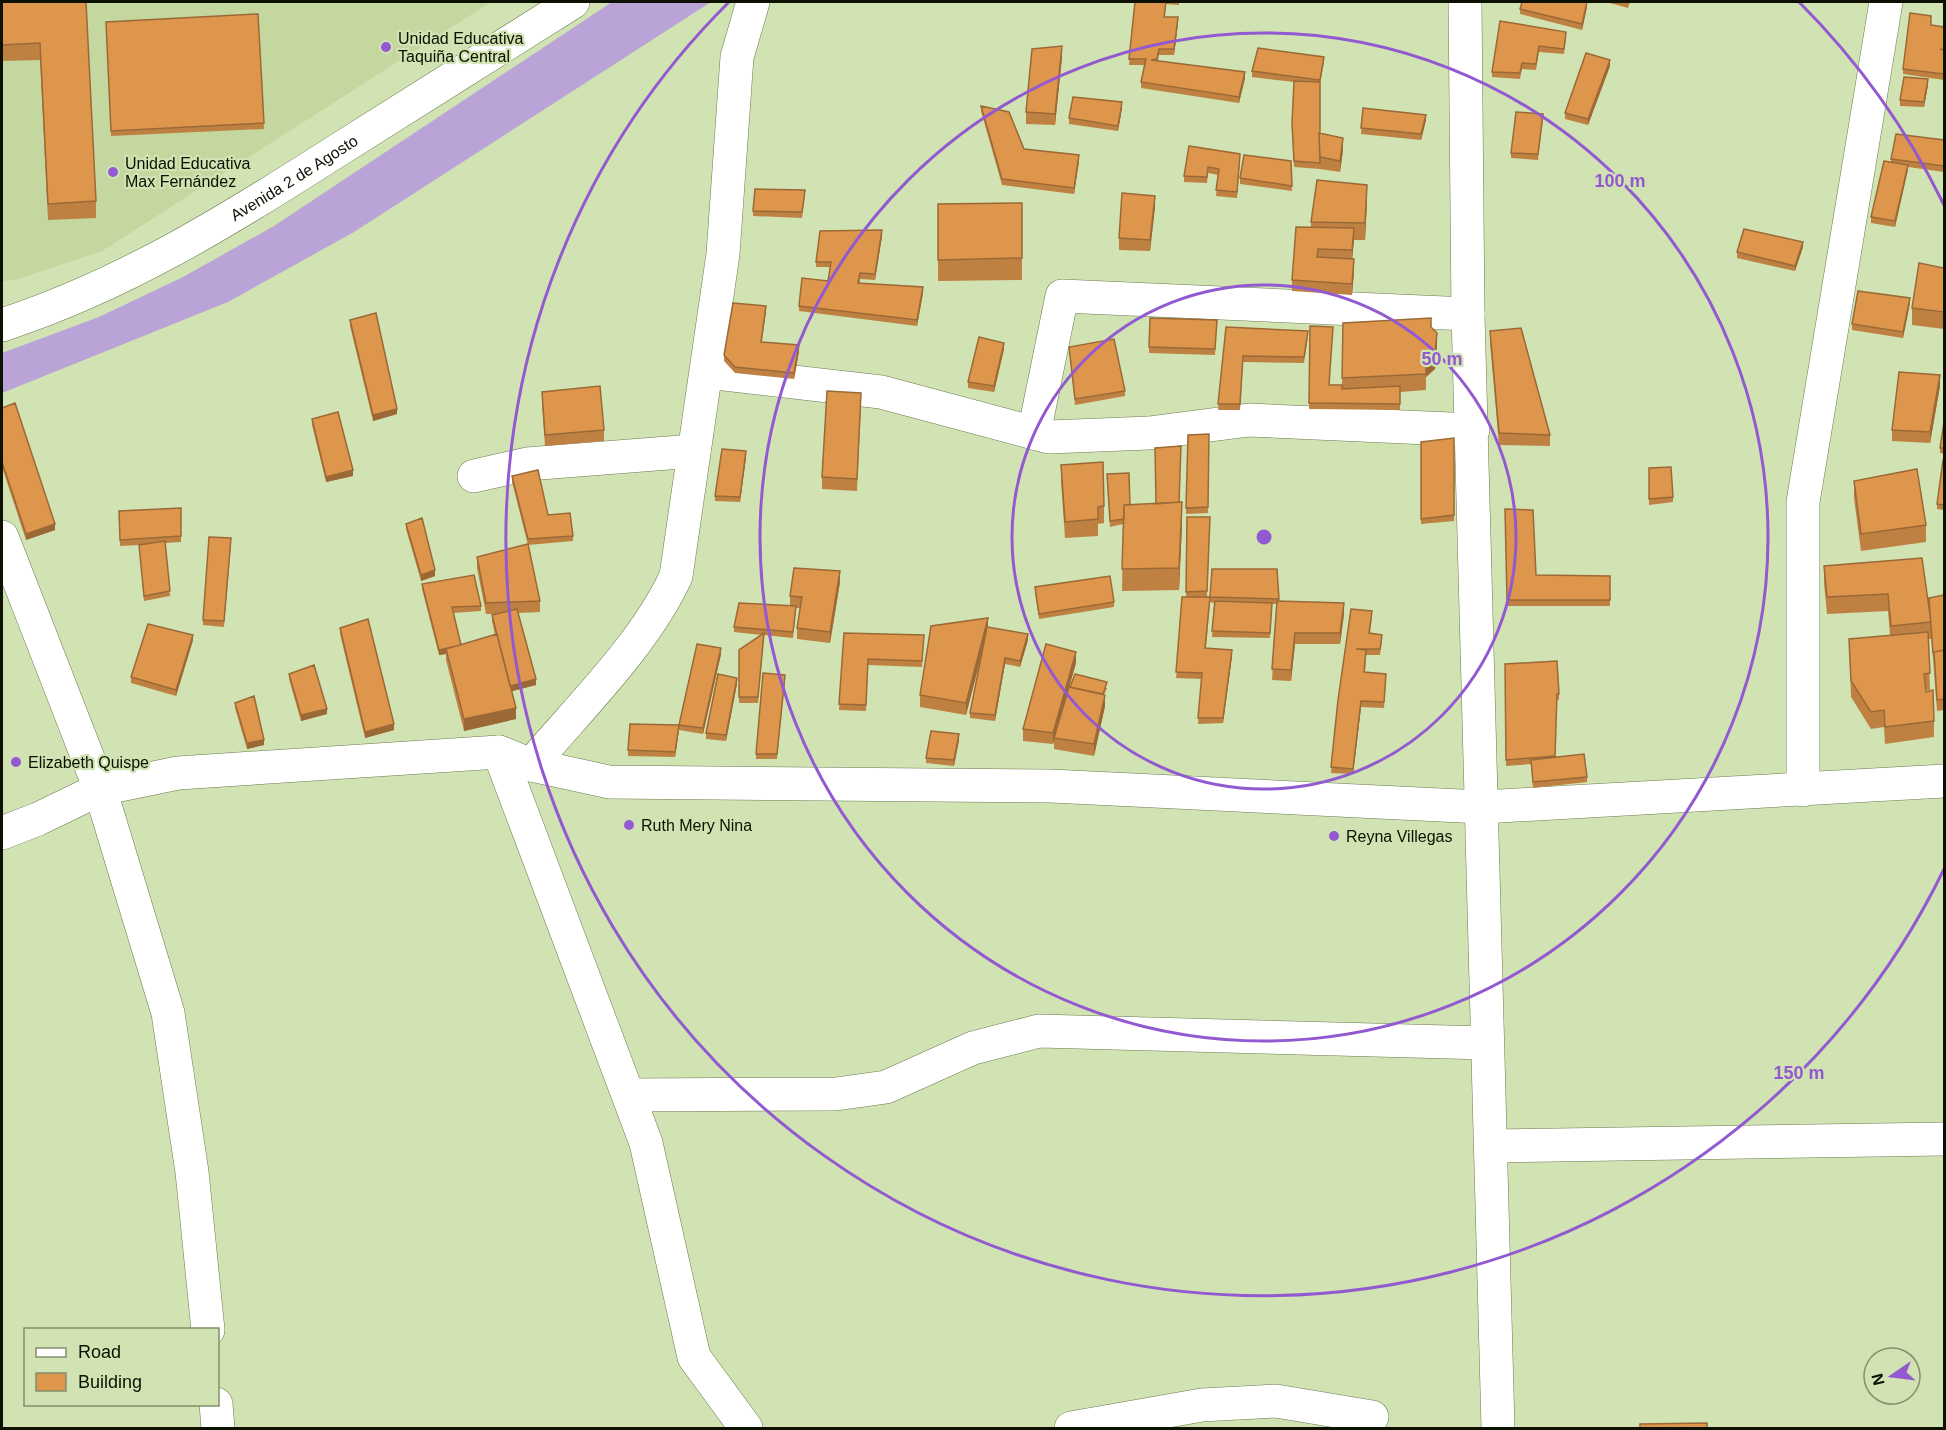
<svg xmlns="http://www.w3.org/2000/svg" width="1946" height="1430" font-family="Arial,sans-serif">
	<rect width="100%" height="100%" fill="#d1e3b2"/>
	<path fill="#c3d79f" d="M2,2H491L102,251L15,280L2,281Z"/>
	<path fill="#b9a3d7" d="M612,2H711L354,232L228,302L2,393V353L99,317L183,277L274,226Z"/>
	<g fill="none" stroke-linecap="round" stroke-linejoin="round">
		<defs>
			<g id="minor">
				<path d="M1465,2L1468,314L1498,1428"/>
				<path id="s1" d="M2,325C122,286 229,220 335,152C414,102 494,52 573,2"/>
				<path d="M707,372L881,392L1049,437L1149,433L1249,420L1473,430"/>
				<path d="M1034,433L1062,296L1468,314"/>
				<path d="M474,476L527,464L694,451"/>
				<path d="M499,752L646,1143L694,1357L746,1428"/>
				<path d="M531,765C579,708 645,644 676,576L723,254L737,57L753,2"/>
				<path d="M1803,790V502L1886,2"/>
				<path d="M2,833L38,819L100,789L178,773L499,752L531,765L609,782L1051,786L1482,807L1944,781"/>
				<path d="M629,1095L836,1094L886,1087L973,1048L1039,1031L1487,1043"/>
				<path d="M1492,1146L1944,1139"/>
				<path d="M1071,1428L1202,1405L1276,1401L1372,1417"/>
			</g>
			<path id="major" d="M2,537L100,789L168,1013L192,1172L208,1330
				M216,1404L218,1428"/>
		</defs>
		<use href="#minor" stroke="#6b7b4e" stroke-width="34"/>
		<use href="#major" stroke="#6b7b4e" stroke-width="34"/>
		<use href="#minor" stroke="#fff" stroke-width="33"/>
		<use href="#major" stroke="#fff" stroke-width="33"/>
	</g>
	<path fill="#bf8142" d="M2,2H86L96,201V218L48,220L40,60L2,61Z
		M1135,2H1179V5L1166,4L1165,17L1178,23L1174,55H1159L1158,61L1245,78L1239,103L1141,88V82L1144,65H1129Z
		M1606,2H1630L1628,8Z
		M1587,7L1582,30L1520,14V9Z
		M258,14L264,129L111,136L106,22Z
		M1500,21L1566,38L1564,54L1539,52L1536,70L1522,69L1520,79L1492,77V72Z
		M1931,25L1944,27V80L1903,74V69Z
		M1062,57L1055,125L1026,124V112Z
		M1324,62L1320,85V133L1343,150L1340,172L1320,169L1294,167L1292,128L1294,82L1252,77V71Z
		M1610,66L1588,125L1565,119V113Z
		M1928,85L1924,107L1900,106V100Z
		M981,106L1024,149L1079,161L1074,194L1002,185L981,111Z
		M1122,108L1118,131L1069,124V118Z
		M1363,108L1426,120L1421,140L1361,134Z
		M1543,119L1538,160L1511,158V153Z
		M1944,140V172L1908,167L1895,227L1871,223V217L1891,162V159Z
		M1189,146L1240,160L1237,198L1216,196L1218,175L1208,173L1207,183L1184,182V176Z
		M1291,161L1292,191L1240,184V178Z
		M805,196L802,218L753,216V211Z
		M1367,201L1365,240H1354L1352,259L1354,271L1352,295L1292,291V280L1311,227V222Z
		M1022,203V280L938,281V204Z
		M1155,207L1150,251L1119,250V238Z
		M882,236L875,280L860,279V283L923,293L917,326L799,311V306L828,281L830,267H816V262Z
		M1803,247L1795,271L1737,258V252Z
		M1944,268V329L1912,325V308Z
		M1910,303L1903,338L1852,330V324Z
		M766,311L761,342L799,351L794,379L735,373L724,361V355Z
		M1150,318L1217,320L1215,355L1149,353Z
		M350,320L397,414L373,421L350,326Z
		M1343,323L1431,327L1437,350L1435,369L1426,377V390L1400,392V410L1309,409L1310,326L1329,385H1342Z
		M1226,327L1308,337L1304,363L1243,362L1240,410H1218Z
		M1490,331L1550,435V446L1499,445L1490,342Z
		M1069,347L1125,391V396L1075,405Z
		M1004,349L994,392L968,388V382Z
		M1940,386L1930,443L1892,441V430Z
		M542,392L604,430V441L545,446L542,404Z
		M861,404L857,491L822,489V477Z
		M2,408L55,530L26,540L2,467Z
		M312,419L353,476L326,482L312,425Z
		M1944,422V454L1940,453V448Z
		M1209,434L1208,513L1186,514L1188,435Z
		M1454,438V521L1421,524V442Z
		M746,457L740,502L715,501V496Z
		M1944,460V510L1937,509V504Z
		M1061,465L1104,506V523L1098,524V536L1065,538L1061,481Z
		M1649,468L1673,497V502L1649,505Z
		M512,476L548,515L573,536V541L528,545L512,482Z
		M1107,479L1130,505L1179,502L1182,524L1179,590L1122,591L1123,524L1110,527Z
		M1854,481L1926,525V542L1861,551L1854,498Z
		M1505,509L1536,575L1610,576V606H1507Z
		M119,511L181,536V542L165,543L170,596L144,601L139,545L120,546Z
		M1187,517H1210L1207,596L1210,597L1277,569L1279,601L1344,614L1340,644H1295L1291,681L1272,680L1277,604H1272L1270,638L1212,637L1214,603L1210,602L1206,648L1232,656L1223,723L1198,724L1202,679L1176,678L1186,597Z
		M406,524L435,576L421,581L406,529Z
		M231,544L224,627L203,625V620Z
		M477,557L540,601V612L518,613L536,685L512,691L516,719L464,731L446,660V654L439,655L422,589V584L481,606V611L453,613L461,645L495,635L492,621V615L496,614H486L477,568Z
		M1824,566L1930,613L1944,595V710L1937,711L1931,634V639H1928L1930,690H1926L1934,721V737L1885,744L1884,727L1871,729L1851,697L1849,639L1890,635L1888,611L1827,614L1824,583Z
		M840,582L830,643L797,639V628L800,608H796L793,638L764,635L758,703H739V650L762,635L734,632V627L790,606V596Z
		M1035,587L1114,602V607L1039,619L1035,593Z
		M1372,617L1370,633L1382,641L1380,655H1366L1365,673L1386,679L1384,708L1361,707L1353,774L1331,773L1338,700Z
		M988,627L1028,640L1020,667L1005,664L995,721L970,718V713L983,650L966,715L920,707V695Z
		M340,628L394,730L365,738L340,634Z
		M844,633L924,635L922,667L868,665L866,711L839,710Z
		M193,640L176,696L131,683V677Z
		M721,654L703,734L679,730L675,757L628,756V750L679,725Z
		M1076,663L1069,687L1107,688L1104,695L1105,706L1094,756L1054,749V740L1053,744L1023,741V729Z
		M1505,664L1559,694V700H1557L1555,757L1587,777V782L1533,788L1531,764L1506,766Z
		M289,674L327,714L301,721L289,679Z
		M785,681L777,759H756V754Z
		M737,684L726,741L706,739V733Z
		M235,703L264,745L247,749L235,708Z
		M959,740L954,766L926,763V758Z"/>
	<path fill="#9b6936" d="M1587,2V7L1582,30V24Z
		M1178,17V23L1174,55V49Z
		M1062,46V57L1055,125V114Z
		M1610,60V66L1588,125V119Z
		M1245,72V78L1239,103V97Z
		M1928,79V85L1924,107V102Z
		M1122,102V108L1118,131V126Z
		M1426,115V120L1421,140V134Z
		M1343,138V150L1340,172V161Z
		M1079,155V161L1074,194V188Z
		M1908,165V170L1895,227V221Z
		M1367,185V201L1365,240V223Z
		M1155,196V207L1150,251V240Z
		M1354,228V240L1352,261V250Z
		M882,230V236L875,280V274Z
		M1803,242V247L1795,271V266Z
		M1354,259V271L1352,295V284Z
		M923,287V293L917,326V320Z
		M1910,298V303L1903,338V332Z
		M766,306V311L761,348V342Z
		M1437,333V350L1435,369L1426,377V390V361Z
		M1004,343V349L994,392V386Z
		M799,345V351L794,379V373Z
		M1940,375V386L1930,443V432Z
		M397,409V414L373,421V415Z
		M746,451V457L740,502V497Z
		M353,470V476L326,482V477Z
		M1182,502V524L1179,590V568Z
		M55,524V530L26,540V534Z
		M435,570V576L421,581V575Z
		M840,571V582L830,643V632Z
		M1344,603V614L1340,644V633Z
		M988,618V629L966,715V703Z
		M1295,633V644L1291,681V670Z
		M1028,634V640L1020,667V661Z
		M193,635V640L176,696V690Z
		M461,645L446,649V654L439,655V650Z
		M721,648V654L703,734V728Z
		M1232,650V656L1223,723V718Z
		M1076,652V663L1053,744V733Z
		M1005,658V664L995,721V715Z
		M737,678V684L726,741V735Z
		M536,679V685L509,692V686Z
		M1105,695V706L1094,756V744Z
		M1361,701V707L1353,774V769Z
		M516,708V719L464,731V719Z
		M327,709V714L301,721V715Z
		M394,724V730L365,738V732Z
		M679,725V730L675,757V752Z
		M959,734V740L954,766V760Z
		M264,740V745L247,749V743Z"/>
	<path fill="#de964d" stroke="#9b6936" stroke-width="1.5" d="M2,2H86L96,201L48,204L40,43L2,45Z
		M1135,2H1166L1164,17H1178L1174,49H1159L1157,59L1151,60L1245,72L1239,97L1141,82L1146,59H1129Z
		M1522,2H1587L1582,24L1520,9Z
		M1910,13L1931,16V25L1944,27V50L1940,49L1944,50V74L1903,69Z
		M258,14L264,123L111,131L106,22Z
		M1500,21L1566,32L1564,49L1539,46L1536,64L1522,63L1520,73L1492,72Z
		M1062,46L1055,114L1026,112L1032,49Z
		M1258,48L1324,57L1320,80L1252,71Z
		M1586,53L1610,60L1588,119L1565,113Z
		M1904,77L1928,79L1924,102L1900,100Z
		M1294,81L1320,82V133H1319L1320,163L1294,161L1292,123Z
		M1073,97L1122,102L1118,126L1069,118Z
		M981,106L1009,112L1024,149L1079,155L1074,188L1002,179Z
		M1363,108L1426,115L1421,134L1361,128Z
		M1516,112L1543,114L1538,154L1511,153Z
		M1319,133L1343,138L1340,161L1320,157Z
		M1896,134L1944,140V166L1891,159Z
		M1189,146L1240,154L1237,192L1216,190L1219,169L1208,167L1207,177L1184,176Z
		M1244,155L1291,161L1292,186L1240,178Z
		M1884,161L1908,165L1895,221L1871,217Z
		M1317,180L1367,185L1365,223L1311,222Z
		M755,189L805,190L802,212L753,211Z
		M1122,193L1155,196L1150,240L1119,238Z
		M1022,203V258L938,260V204Z
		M1296,227L1354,228L1352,250L1318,249L1317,257L1354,259L1352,284L1292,280Z
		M1744,229L1803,242L1795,266L1737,252Z
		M882,230L875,274L860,273L858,283L923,287L917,320L799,306L802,278L828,281L831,262H816L820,231Z
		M1919,263L1944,268V312L1912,308Z
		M1858,291L1910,298L1903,332L1852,324Z
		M733,303L766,306L761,342L799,345L794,373L735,367L724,355Z
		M376,313L397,409L373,415L350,320Z
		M1150,318L1217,320L1215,349L1149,347Z
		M1431,318V327L1437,333L1435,353L1426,361V374L1342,378L1343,323Z
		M1310,326L1333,327L1329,385H1342V389L1400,386V404L1309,403Z
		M1226,327L1308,331L1304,357L1243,356L1240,404H1218Z
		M1521,328L1550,435L1499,433L1490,331Z
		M979,337L1004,343L994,386L968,382Z
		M1114,339L1125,391L1075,399L1069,347Z
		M1899,372L1940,375L1930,432L1892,430Z
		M600,386L604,430L545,435L542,392Z
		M827,391L861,393L857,479L822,477Z
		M15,403L55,524L26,534L2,462V408Z
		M338,412L353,470L326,477L312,419Z
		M1944,422V448H1940Z
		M1209,434L1208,507L1186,508L1188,435Z
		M1454,438V515L1421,519V442Z
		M1181,446L1179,502L1156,504L1155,448Z
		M722,449L746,451L740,497L715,496Z
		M1943,460H1944V505L1937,504Z
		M1103,462L1104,506L1098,507V519L1065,522L1061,465Z
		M1671,467L1673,497L1649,499V468Z
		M1917,469L1926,525L1861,534L1854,481Z
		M538,470L548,515L570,513L573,536L528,539L512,476Z
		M1129,473L1130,505H1124V519L1110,521L1107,474Z
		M1182,502L1179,568L1122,569L1124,505Z
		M181,508V536L120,540L119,511Z
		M1505,509L1533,510L1536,575L1610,576V600H1507Z
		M1187,517H1210L1207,591L1186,592Z
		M422,518L435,570L421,575L406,524Z
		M209,537L231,538L224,621L203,620Z
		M165,541L170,591L144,596L139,545Z
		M528,544L540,601L486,603L477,557Z
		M1922,558L1931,622L1891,626L1888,594L1827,597L1824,566Z
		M794,568L840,571L830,632L797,628L802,597L790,596Z
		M1212,569H1277L1279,599L1210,597L1205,648L1232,650L1223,718H1198L1202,673L1176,672L1182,597H1210Z
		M474,575L481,606L452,607L461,645L439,650L422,584Z
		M1110,576L1114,602L1039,614L1035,587Z
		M1944,595V650L1934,652V653H1933L1929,598Z
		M1215,601L1272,603L1270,633L1212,631Z
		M1277,601L1344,603L1340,633H1295L1291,670L1272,669Z
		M739,603L796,606L793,632L734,627Z
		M517,609L536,679L510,686L492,615Z
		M1351,609L1372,611L1369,633L1382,635L1380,649H1356L1366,650L1364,672L1386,674L1384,702L1361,701L1353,769L1331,767L1338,700Z
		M988,618L966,703L920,695L931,626Z
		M368,619L394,724L365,732L340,628Z
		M148,624L193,635L176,690L131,677Z
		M987,627L1028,634L1020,661L1005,658L995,715L970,713Z
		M1928,632L1930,673L1924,674L1926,692L1933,690L1934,721L1885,727L1884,710L1871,712L1851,681L1849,639Z
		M764,633L758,697H739V650Z
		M844,633L924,635L922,661L868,659L866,705L839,704Z
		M497,634L516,708L464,719L446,649Z
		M697,644L721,648L703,728L679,725L675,752L628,750L630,724L679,725Z
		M1046,644L1076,652L1053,733L1023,729Z
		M1944,650V699L1937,700L1934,652Z
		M1557,661L1559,694H1557L1555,756L1506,760L1505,664Z
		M314,665L327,709L301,715L289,674Z
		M763,673L785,675L777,754H756Z
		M718,674L737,678L726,735L706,733Z
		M1075,674L1107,682L1103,694L1070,687Z
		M1069,687L1105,695L1094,744L1054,738Z
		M254,696L264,740L247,743L235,703Z
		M931,731L959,734L954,760L926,758Z
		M1584,754L1587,777L1533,782L1531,760Z
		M1707,1423V1428H1640V1424Z"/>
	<g fill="none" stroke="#9359d1" stroke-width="3">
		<circle cx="1264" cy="537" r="252"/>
		<circle cx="1264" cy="537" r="504"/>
		<path d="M1944 869A757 757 0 1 1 729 2M1799 2A757 757 0 0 1 1944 205"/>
	</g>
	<g fill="#9359d1" stroke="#d1e3b2" stroke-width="2">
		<circle cx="386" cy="47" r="6"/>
		<circle cx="113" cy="172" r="6"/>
		<circle cx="16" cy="762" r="6"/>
		<circle cx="629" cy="825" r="6"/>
		<circle cx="1334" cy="836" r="6"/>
	</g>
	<g text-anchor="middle" stroke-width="4.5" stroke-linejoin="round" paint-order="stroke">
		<g font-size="16" fill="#0c1102" stroke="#d1e3b2" text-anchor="start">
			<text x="398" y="44">Unidad Educativa<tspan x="398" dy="18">Taquiña Central</tspan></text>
			<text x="125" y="169">Unidad Educativa<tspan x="125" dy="18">Max Fernández</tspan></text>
			<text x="28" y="768">Elizabeth Quispe</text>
			<text x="641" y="831">Ruth Mery Nina</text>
			<text x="1346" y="842">Reyna Villegas</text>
		</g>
		<g font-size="16" fill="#0c1102" stroke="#d1e3b2">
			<text dy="6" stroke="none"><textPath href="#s1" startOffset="328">Avenida 2 de Agosto</textPath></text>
		</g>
	</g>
	<circle cx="1264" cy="537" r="9" fill="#9359d1" stroke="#d1e3b2" stroke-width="3"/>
	<g font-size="18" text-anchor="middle" font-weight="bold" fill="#9359d1" stroke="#d1e3b2" stroke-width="4.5" stroke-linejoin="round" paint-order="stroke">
		<text x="1620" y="187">100 m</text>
		<text x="1442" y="365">50 m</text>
		<text x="1799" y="1079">150 m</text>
	</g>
	<rect width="1946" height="1430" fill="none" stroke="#0c1102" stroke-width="6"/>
	<rect x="24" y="1328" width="195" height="78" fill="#d1e3b2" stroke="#828f6c" stroke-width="1.5"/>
	<rect x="36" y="1348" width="30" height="9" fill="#ffffff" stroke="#828f6c" stroke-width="1.5"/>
	<text x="78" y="1358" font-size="18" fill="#0c1102">Road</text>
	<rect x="36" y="1373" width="30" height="18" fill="#de964d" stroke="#828f6c" stroke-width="1.5"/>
	<text x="78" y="1388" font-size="18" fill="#0c1102">Building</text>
	<g transform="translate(1892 1376) rotate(256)"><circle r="28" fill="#d1e3b2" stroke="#828f6c" stroke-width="1.5"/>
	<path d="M0-4.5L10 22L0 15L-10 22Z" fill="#9359d1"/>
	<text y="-9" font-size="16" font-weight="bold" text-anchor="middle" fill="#0c1102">N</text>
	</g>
</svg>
